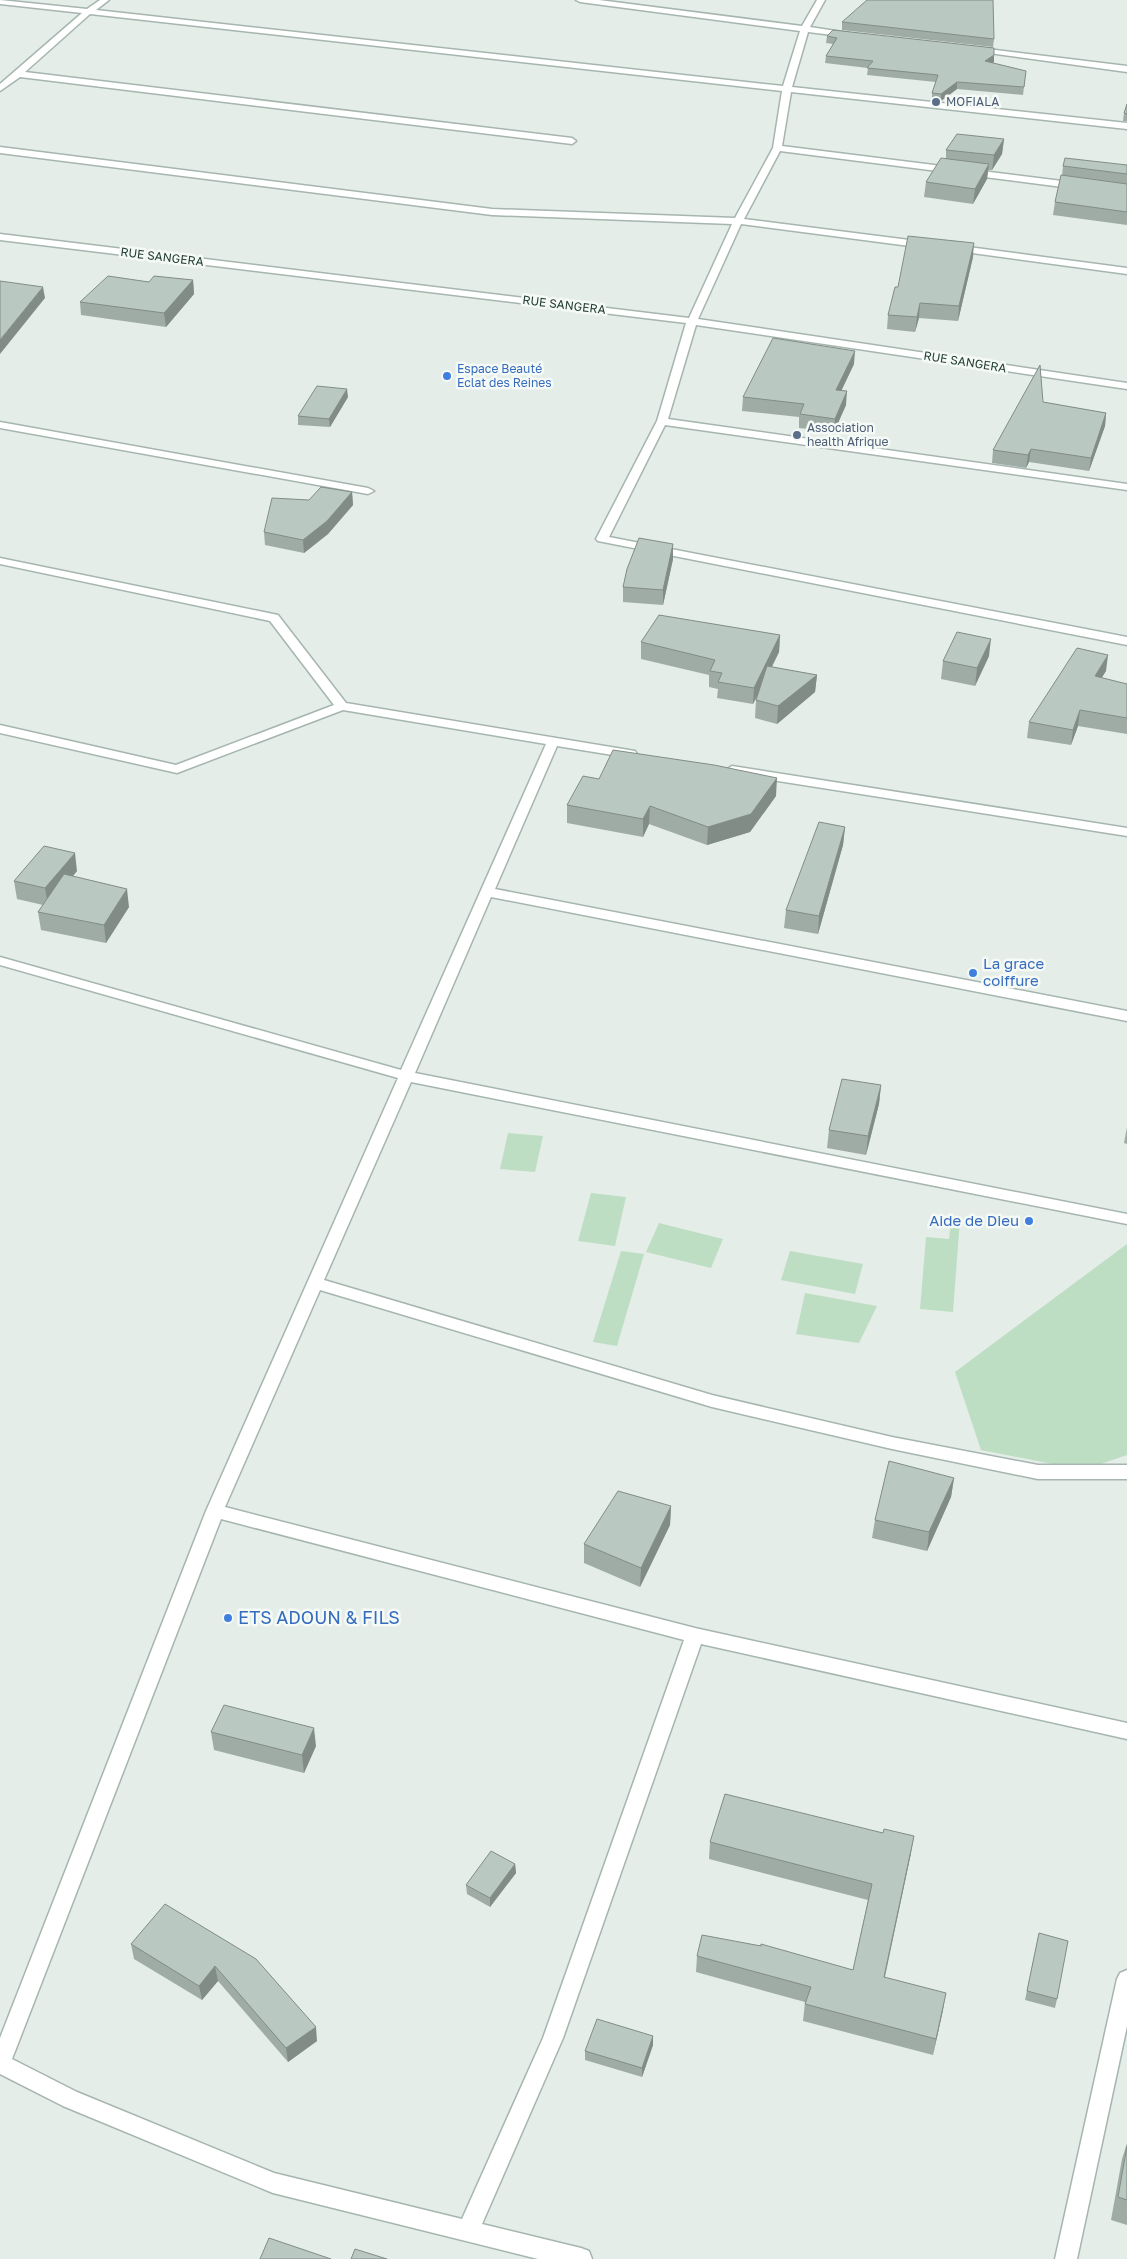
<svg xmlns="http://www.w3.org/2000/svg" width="1127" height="2259" font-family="'Golos Text',sans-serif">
	<rect width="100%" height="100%" fill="#e4ede8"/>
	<path fill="#bddec3" d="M508,1133L543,1136L535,1172L500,1169Z
		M591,1193L626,1197L615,1246L578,1241Z
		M951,1219H960L953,1312L920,1309L926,1237L949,1239Z
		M659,1223L723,1239L711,1268L646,1252Z
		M1127,1244V1455L1083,1470L981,1450L955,1372Z
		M621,1251L644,1254L617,1346L593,1342Z
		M790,1251L863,1264L855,1294L781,1280Z
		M805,1293L877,1306L859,1343L796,1334Z"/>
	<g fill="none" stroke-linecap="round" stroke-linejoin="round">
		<defs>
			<path id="minor" d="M0,0L87,9L100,0H109L96,10L783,86L800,31L580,2L576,0H599L802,26L817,0H825L810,27L849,33L853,35L849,37L808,32L792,87L1127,123V129L791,92L782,146L1078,183L1083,186L1078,189L780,151L744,219L925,242L930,245L925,248L741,224L698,319L1127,383V389L696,325L668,419L1127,484V490L665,425L609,537L1127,637V645L598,541L596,539L657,421L686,323L0,240V234L689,318L732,224L492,215L0,153V147L492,209L735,218L773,148L782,91L90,14L25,72L572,138L576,141L572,144L20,77L0,91V84L82,13L0,4Z
				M971,47L1127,66V72L974,51H971Z
				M953,245L1127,268V274L950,250L948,248Z
				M0,422L368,488L374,491L368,494L0,428Z
				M0,558L278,615L346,703L635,751L637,754L635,757L631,758L557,746L495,889L1127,1011V1021L491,897L415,1073L1127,1214V1224L411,1082L324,1280L712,1395L892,1437L1038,1465H1127V1479H1038L892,1449L712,1407L320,1290L225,1507L695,1628L1127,1723V1739L701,1644L563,2038L482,2224L581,2248L589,2251L592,2259H538L273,2193L63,2106L0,2074V2038L206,1511L398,1078L0,965V957L401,1070L546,744L343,710L177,773L0,733V725L176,765L334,705L270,621L0,564ZM221,1519L684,1640L543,2038L462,2219L274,2173L77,2092L12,2059Z
				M732,766L1127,828V836L727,773L726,770Z
				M1127,1970V2026L1077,2259H1055L1117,1979L1120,1973Z"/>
		</defs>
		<use href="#minor" stroke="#a6b5af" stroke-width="3"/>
		<use href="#minor" fill="#fff" fill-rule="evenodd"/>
	</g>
	<path fill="#9faca6" d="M842,22L994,39L993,47L842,30Z
		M827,36L994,55V62L992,63L1026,71L1023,95L957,89L941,101L932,100V93L936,82L867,75L868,68L825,63L826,56L833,44L826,43Z
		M1127,104V121H1123L1124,113Z
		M1004,139L1002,154L992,170H988L987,179L973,204L924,197L926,182L946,159V150Z
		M1127,165V225L1053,215L1055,202L1062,176L1063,166Z
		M973,257L958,321L919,318L915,332L887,329L888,315L898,287Z
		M193,280L194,294L166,327L81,315L80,302L149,282Z
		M854,364L841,391L846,405L834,432L799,428V417L742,411L743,397Z
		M348,397L330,427L298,425V416Z
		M1043,402L1106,413L1105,426L1089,471L1029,462L1026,468L992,463L993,450Z
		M352,492L353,505L328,534L304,553L265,545L264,532L309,500Z
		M673,544V559L663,605L623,602V587Z
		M780,635L779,652L772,667L817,675L815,692L777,724L755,718L756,700L758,695L753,704L717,698L718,689L709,687V675L641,659V642Z
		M989,656L975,686L941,679L943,661Z
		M1106,671L1101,678L1127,684V734L1078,726L1071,745L1027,738L1029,722Z
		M599,779L776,796L750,832L707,845L649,824L643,837L567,823V805Z
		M845,827L843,845L818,934L784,928L786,910Z
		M77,871L73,876L129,907L106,943L41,930L38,912L43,905L17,899L14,881Z
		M881,1085L879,1104L866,1155L827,1148L829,1130Z
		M1127,1127V1144L1124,1143Z
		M954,1478L951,1497L927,1551L872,1538L875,1520Z
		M671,1506L670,1525L640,1587L584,1563V1544Z
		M211,1732L316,1746L304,1773L214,1750Z
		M710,1842L911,1853L885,1977L943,2010L933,2055L803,2021L805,2002L696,1972L697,1956L853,1970L868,1900L709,1859Z
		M515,1864L516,1873L490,1907L467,1894L466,1885Z
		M1039,1933L1057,1999L1055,2008L1025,2000Z
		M131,1944L256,1959L317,2041L288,2062L218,1981L202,2000L134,1959Z
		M653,2036V2045L642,2077L585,2060V2051Z
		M1127,2143V2225L1111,2220L1122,2159Z"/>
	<path fill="#828c87" d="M994,55V62L985,69V61Z
		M957,82V89L941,101V94Z
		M1004,139L1002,154L992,170L994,155Z
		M989,164L987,179L973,204L975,189Z
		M974,243L973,257L958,321L959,306Z
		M193,280L194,294L166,327L164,313Z
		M43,287L45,298L0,354V340Z
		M920,303L919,318L915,332L917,317Z
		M855,351L854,364L835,404L836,390Z
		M347,389L348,397L330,427L329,419Z
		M847,391L846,405L834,432L835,419Z
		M1106,413L1105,426L1089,471L1091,458Z
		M1031,449L1029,462L1026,468L1028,455Z
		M352,492L353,505L328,534L304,553L303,540Z
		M673,544V559L663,605V590Z
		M780,635L779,652L753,704L754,688Z
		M991,639L989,656L975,686L977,668Z
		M1108,655L1106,671L1093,692L1095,676Z
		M817,675L815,692L777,724L778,706Z
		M1080,710L1078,726L1071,745L1073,730Z
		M777,778L776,796L750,832L707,845L708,827Z
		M650,806L649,824L643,837V819Z
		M845,827L843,845L818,934L819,916Z
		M75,853L77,871L48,906L45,888Z
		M127,889L129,907L106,943L104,925Z
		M881,1085L879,1104L866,1155L868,1136Z
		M954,1478L951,1497L927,1551L929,1532Z
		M671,1506L670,1525L640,1587L641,1568Z
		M314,1728L316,1746L304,1773L302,1755Z
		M914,1836L911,1853L881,1993L884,1977Z
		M515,1864L516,1873L490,1907V1898Z
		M215,1966L218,1981L202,2000L199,1986Z
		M946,1993L943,2010L933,2055L936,2039Z
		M316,2027L317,2041L288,2062L286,2048Z
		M653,2036V2045L642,2077V2068Z"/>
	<path fill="#b9c8c1" stroke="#828c87" d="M867,0H993L994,39L842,22Z
		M833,30L994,48V55L985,61L1026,71L1024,87L957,82L941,94L932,93L938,75L867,68L873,61L826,56L837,38L827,36Z
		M1127,104V114L1124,113Z
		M957,134L1004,139L994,155L946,150Z
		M941,158L989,164L975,189L926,182Z
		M1065,158L1127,165V174L1063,166Z
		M1061,175L1127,184V212L1055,202Z
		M908,236L974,243L959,306L920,303L917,317L888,315L895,287H898Z
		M108,276L149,282L154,276L193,280L164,313L80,302Z
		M0,281L43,287L0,340Z
		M773,338L855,351L836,390L847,391L835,419L800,414L804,404L743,397Z
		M1040,365L1043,402L1106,413L1091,458L1031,449L1028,455L993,450Z
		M317,386L347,389L329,419L298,416Z
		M321,487L352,492L327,521L303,540L264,532L272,498L309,500Z
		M639,538L673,544L663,590L623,587L627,569Z
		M659,615L780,635L754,688L718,682L722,673L710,671L715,660L641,642Z
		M957,632L991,639L977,668L943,661Z
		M1077,648L1108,655L1095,676L1127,684V718L1080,710L1073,730L1029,722Z
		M767,666L817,675L778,706L756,700Z
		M613,750L714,765L777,778L751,814L708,827L650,806L643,819L567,805L583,776L599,779Z
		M819,822L845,827L819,916L786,910Z
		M44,846L75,853L45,888L14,881Z
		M64,874L127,889L104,925L38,912Z
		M842,1079L881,1085L868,1136L829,1130Z
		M889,1461L954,1478L929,1532L875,1520Z
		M618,1491L671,1506L641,1568L584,1544Z
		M224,1705L314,1728L302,1755L211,1732Z
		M725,1794L883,1833L884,1829L914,1836L884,1977L946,1993L936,2039L805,2004L811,1987L697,1956L702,1935L761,1946V1944L853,1970L872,1884L710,1842Z
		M491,1851L515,1864L490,1898L466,1885Z
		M165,1904L256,1959L316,2027L286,2048L215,1966L199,1986L131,1944Z
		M1039,1933L1068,1941L1057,1999L1027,1991Z
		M597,2019L653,2036L642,2068L585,2051Z
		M1127,2146V2200L1118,2197Z
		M269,2238L331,2259H260Z
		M355,2249L387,2259H351Z"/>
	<g fill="#5c6f8a" stroke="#f5faf7" stroke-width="2">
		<circle cx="936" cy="102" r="5"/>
		<circle cx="797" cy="435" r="5"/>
	</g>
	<g fill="#3f7fe0" stroke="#f5faf7" stroke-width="2">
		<circle cx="447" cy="376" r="5"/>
		<circle cx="973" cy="973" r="5"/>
		<circle cx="1029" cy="1221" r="5"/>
		<circle cx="228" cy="1618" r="5"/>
	</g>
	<g text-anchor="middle" stroke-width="5" stroke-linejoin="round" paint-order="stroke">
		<g font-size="12" fill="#4e5e75" stroke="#f5faf7" text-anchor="start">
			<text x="946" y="106">MOFIALA</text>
			<text x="807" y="432">Association<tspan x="807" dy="14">health Afrique</tspan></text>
		</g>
		<g font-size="12" fill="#233f35" stroke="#f5faf7">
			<text transform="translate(162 257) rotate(7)" y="4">RUE SANGERA</text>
			<text transform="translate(564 305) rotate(7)" y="4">RUE SANGERA</text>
			<text transform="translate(965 362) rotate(9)" y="4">RUE SANGERA</text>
		</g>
		<g font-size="12" fill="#366cbe" stroke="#f5faf7" text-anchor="start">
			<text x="457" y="373">Espace Beauté<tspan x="457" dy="14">Eclat des Reines</tspan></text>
		</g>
		<g font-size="15" fill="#366cbe" stroke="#f5faf7" text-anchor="start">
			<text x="983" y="969">La grace<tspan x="983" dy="17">coiffure</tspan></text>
			<text x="1019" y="1226" text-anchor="end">Aide de Dieu</text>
		</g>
		<g font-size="18" fill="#366cbe" stroke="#f5faf7" text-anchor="start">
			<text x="238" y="1624">ETS ADOUN &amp; FILS</text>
		</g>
	</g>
</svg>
